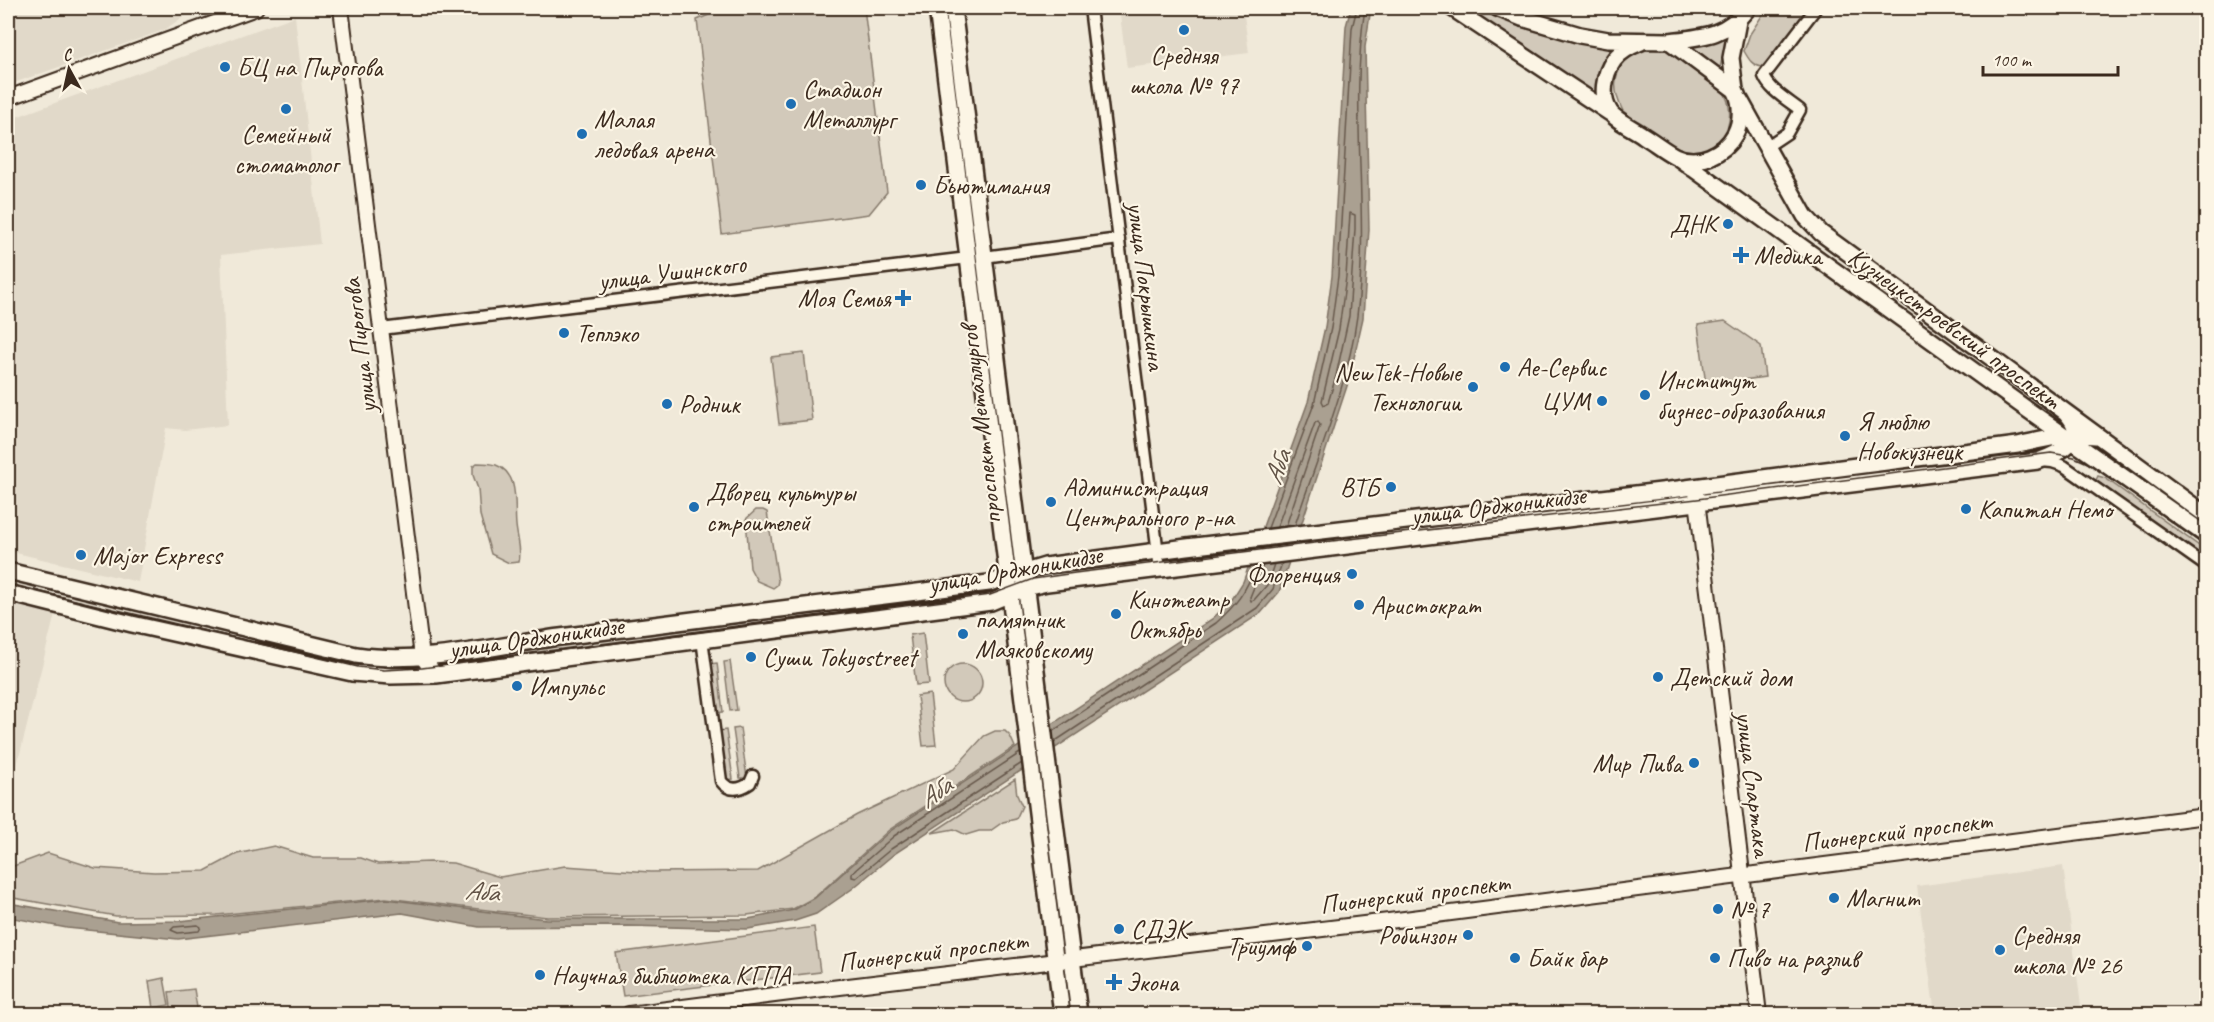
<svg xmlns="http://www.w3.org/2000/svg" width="2214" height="1022" font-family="Caveat,sans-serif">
	<rect width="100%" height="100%" fill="#f0e9d9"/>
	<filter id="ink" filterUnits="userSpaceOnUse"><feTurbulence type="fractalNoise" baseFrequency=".0167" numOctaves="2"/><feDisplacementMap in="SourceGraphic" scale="12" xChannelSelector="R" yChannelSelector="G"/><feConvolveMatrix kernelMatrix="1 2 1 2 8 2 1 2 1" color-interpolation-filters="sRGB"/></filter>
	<g filter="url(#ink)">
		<path fill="#e1d9c9" d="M8,8H209L183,17L164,30L8,85Z
			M1119,8H1243L1249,53L1127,68Z
			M295,16L320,244L221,255L228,425L185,430L166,428L138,582L8,551V120Z
			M8,604L55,614L8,801Z
			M2063,866L2082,1014H1935L1917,886Z"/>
		<path fill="#d2c9ba" stroke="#867a6c" stroke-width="1.5" d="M725,8H864L887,192L869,214L722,234L697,20Z
			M1464,8C1494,7 1529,28 1558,37C1577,42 1596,44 1615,46C1602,63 1595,77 1600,99Z
			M1767,8H1809L1762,67C1752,65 1749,60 1744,51L1750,34Z
			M1728,34L1720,68L1690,45Z
			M1661,48L1678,54L1722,89C1743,121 1718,161 1680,152L1623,111C1604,75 1624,50 1661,48Z
			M1725,321L1761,346L1765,377L1706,385L1698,325Z
			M804,353L812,420L779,424L771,357Z
			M477,463C483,463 490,463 496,465C520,473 514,506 516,525C517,538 522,549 519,562L509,563L491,554L480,515L478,489L473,475V466Z
			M2098,476L2105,478L2206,551V560L2098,482L2096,480Z
			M756,510H763L767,512L778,581L777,585L773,588L757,581L750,568L746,519Z
			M923,633L929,684L916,685L910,635Z
			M730,661L737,710L730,711L724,662Z
			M717,663L723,712L717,713L710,664Z
			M944 683a19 19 0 1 1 38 0a19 19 0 1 1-38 0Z
			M930,694L936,745L923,746L917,696Z
			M740,728L747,778H740L733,729Z
			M726,730L733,779L726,780L719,731Z
			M995,731H1005L1010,736L1015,747L889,830L815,897L793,909L747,915L547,917L386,898L217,915L116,916L8,897V868L48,853L95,868L154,872L205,871L237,854L274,846L313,858H361L378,864L430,862L453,863L500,877L565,866L650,872L758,871L857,815L954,769L984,736Z
			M1015,779L1017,795L1022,806L1016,819L1003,822L990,831H979L966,835L954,829L932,833Z
			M814,927L820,972L623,996L616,953Z
			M164,978L169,1005L153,1008L149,981Z
			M194,989L198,1014H172L169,992Z"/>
		<path fill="#aaa091" stroke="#7e7163" stroke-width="1.5" d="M1351,8H1371L1365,47L1369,229L1363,318L1349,380L1279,592L1261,613L894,854L852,889L816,914L795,921L748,929L628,926L479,927L402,913L178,939L67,928L8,917V903L118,922L179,921L386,899L546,919H748L794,910L815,898L890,831L1212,619L1231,601L1243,582L1308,402L1325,327L1332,276L1346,26Z"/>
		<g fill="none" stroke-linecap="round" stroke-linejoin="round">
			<path stroke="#67594c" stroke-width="1.5" d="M1350,213L1355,215V229L1349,316L1336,376L1328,403L1324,405L1322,401L1339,329L1346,277Z
				M1295,525C1317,458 1348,386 1357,316C1370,214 1349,109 1365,8
				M1277,527L1315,423L1318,421L1320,425L1286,526
				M1268,528L1314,404L1331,328L1338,276L1352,28L1357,8
				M1263,565L1250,597L1251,601L1254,600L1267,585L1274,564
				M1053,731L1216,623C1236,605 1246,592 1255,567
				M1054,742L1257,608L1273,589L1282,563
				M1020,753L894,836L852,873V877L856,878L891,849L1022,763
				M198,925L201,927L199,931L178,933L171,930L174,927Z"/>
			<defs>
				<path id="minor" d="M1090,8L1160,570
					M1766,147L1787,133L1800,110C1789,101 1769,90 1764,76L1816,8
					M984,257L1119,239
					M381,329L968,258
					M2041,461L2052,462L2064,466L2206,566
					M702,639L721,781C729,792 740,790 750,783L753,776"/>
				<path id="tertiary" d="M341,8L422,657L436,675
					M8,98L256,8
					M1696,492L1759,1014
					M629,1014L790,993L1389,921L2206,816"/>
				<path id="secondary" d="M937,8L1062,1014
					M953,8L1079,1014
					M1452,8L1610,113
					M1497,8L1522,18L1580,35L1608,40L1669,41L1735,90C1742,103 1742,121 1735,134C1724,154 1698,167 1675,156C1665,151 1654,142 1644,136C1636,130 1615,120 1610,112C1600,97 1604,74 1614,60C1620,51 1631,46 1641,42
					M1669,41C1703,37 1726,36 1748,8
					M1735,90L1731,58L1738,21
					M1740,100L1805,216L1821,233L2206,515
					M1677,157L2028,410L2206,535
					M8,571L356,655C423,665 493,646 560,637C703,619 846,600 989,583L1045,566L1187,547L1678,489L2018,445C2044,439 2070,433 2096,436
					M8,593L132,624L352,673L391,676L436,675L991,602L1025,588L1047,583L2038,461C2060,453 2090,439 2067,414"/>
			</defs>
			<use href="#minor" stroke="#3b2a1e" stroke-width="15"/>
			<use href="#tertiary" stroke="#3b2a1e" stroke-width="18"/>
			<use href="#secondary" stroke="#3b2a1e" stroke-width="20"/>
			<use href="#minor" stroke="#fcf5e5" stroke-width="10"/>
			<use href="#tertiary" stroke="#fcf5e5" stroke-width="14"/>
			<use href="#secondary" stroke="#fcf5e5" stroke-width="15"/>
			<path stroke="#3b2a1e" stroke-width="1.5" d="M8,584L358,667L384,670L422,668L990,595L1033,579L1075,573L1306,544L1697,499L2051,453L2074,457L2092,465L2206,547"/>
		</g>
	</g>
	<g fill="#1f6fb2" stroke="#fcf5e5" stroke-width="2">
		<circle cx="1184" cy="30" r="6"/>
		<circle cx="225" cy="67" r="6"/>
		<circle cx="791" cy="104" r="6"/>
		<circle cx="286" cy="109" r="6"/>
		<circle cx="582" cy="134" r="6"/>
		<circle cx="921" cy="185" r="6"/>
		<circle cx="1728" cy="224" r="6"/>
		<path d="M1738 246h6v6h6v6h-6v6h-6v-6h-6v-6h6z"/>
		<path d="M900 289h6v6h6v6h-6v6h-6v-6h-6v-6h6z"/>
		<circle cx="564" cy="333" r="6"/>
		<circle cx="1505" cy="367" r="6"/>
		<circle cx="1473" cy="387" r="6"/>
		<circle cx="1645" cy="395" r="6"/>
		<circle cx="1602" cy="401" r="6"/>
		<circle cx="667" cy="404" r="6"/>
		<circle cx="1845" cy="436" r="6"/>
		<circle cx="1391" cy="487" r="6"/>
		<circle cx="1051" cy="502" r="6"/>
		<circle cx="694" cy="507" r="6"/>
		<circle cx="1966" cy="509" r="6"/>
		<circle cx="81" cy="555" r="6"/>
		<circle cx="1352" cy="574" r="6"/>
		<circle cx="1359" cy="605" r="6"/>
		<circle cx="1116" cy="614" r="6"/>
		<circle cx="963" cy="634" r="6"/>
		<circle cx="751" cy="657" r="6"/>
		<circle cx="1658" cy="677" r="6"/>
		<circle cx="517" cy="686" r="6"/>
		<circle cx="1694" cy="763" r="6"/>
		<circle cx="1834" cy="898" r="6"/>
		<circle cx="1718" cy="909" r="6"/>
		<circle cx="1119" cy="929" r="6"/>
		<circle cx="1468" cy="935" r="6"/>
		<circle cx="1307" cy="946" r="6"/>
		<circle cx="2000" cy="950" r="6"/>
		<circle cx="1515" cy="958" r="6"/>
		<circle cx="1715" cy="958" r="6"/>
		<circle cx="540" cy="975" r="6"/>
		<path d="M1111 973h6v6h6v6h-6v6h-6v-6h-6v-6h6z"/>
	</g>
	<g text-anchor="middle" stroke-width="4.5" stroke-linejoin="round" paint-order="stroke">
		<g font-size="26" fill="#3b2a1e" stroke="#fcf5e5" text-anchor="start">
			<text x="1184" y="64" text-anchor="middle">Средняя<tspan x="1184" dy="30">школа № 97</tspan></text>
			<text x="237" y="76">БЦ на Пирогова</text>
			<text x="803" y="98">Стадион<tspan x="803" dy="30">Металлург</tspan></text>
			<text x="594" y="128">Малая<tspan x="594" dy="30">ледовая арена</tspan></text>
			<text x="286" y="143" text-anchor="middle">Семейный<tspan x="286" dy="30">стоматолог</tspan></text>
			<text x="933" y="194">Бьютимания</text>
			<text x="1716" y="233" text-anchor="end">ДНК</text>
			<text x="1754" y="264">Медика</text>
			<text x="891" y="307" text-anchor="end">Моя Семья</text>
			<text x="576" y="342">Теплэко</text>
			<text x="1517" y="376">Аe-Сервис</text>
			<text x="1461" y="381" text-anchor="end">NewTek-Новые<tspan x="1461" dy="30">Технологии</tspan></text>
			<text x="1657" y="389">Институт<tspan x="1657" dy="30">бизнес-образования</tspan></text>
			<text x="1590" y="410" text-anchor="end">ЦУМ</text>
			<text x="679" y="413">Родник</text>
			<text x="1857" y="430">Я люблю<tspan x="1857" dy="30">Новокузнецк</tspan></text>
			<text x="1063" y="496">Администрация<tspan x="1063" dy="30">Центрального р-на</tspan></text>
			<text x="1379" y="496" text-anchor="end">ВТБ</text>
			<text x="706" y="501">Дворец культуры<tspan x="706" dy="30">строителей</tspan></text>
			<text x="1978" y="518">Капитан Немо</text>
			<text x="93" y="564">Major Express</text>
			<text x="1340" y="583" text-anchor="end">Флоренция</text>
			<text x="1128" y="608">Кинотеатр<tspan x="1128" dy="30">Октябрь</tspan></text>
			<text x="1371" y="614">Аристократ</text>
			<text x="975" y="628">памятник<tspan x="975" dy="30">Маяковскому</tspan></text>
			<text x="763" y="666">Суши Tokyostreet</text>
			<text x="1670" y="686">Детский дом</text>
			<text x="529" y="695">Импульс</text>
			<text x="1682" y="772" text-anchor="end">Мир Пива</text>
			<text x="1846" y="907">Магнит</text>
			<text x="1730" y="918">№ 7</text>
			<text x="1131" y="938">СДЭК</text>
			<text x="1456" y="944" text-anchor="end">Робинзон</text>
			<text x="2012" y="944">Средняя<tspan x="2012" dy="30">школа № 26</tspan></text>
			<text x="1295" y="955" text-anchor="end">Триумф</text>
			<text x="1527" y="967">Байк бар</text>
			<text x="1727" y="967">Пиво на разлив</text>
			<text x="552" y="984">Научная библиотека КГПА</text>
			<text x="1126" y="991">Экона</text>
		</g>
		<g font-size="26" fill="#3b2a1e" stroke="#fcf5e5">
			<text transform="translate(672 272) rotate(-7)" y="9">улица Ушинского</text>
			<text transform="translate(1147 286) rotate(83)" y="9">улица Покрышкина</text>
			<text transform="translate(1955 328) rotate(36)" y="9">Кузнецкстроевский проспект</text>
			<text transform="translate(359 346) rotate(-97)" y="9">улица Пирогова</text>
			<text transform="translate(980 425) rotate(-97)" y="9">проспект Металлургов</text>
			<text transform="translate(1498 505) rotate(-7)" y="9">улица Орджоникидзе</text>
			<text transform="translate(1015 569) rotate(-10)" y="9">улица Орджоникидзе</text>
			<text transform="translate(536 637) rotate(-8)" y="9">улица Орджоникидзе</text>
			<text transform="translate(1754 784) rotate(83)" y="9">улица Спартака</text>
			<text transform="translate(1897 831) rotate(-7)" y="9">Пионерский проспект</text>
			<text transform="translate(1415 893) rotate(-7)" y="9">Пионерский проспект</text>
			<text transform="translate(933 951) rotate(-7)" y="9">Пионерский проспект</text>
		</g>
		<g font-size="27" font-style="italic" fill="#625346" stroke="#fcf5e5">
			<text transform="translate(1277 467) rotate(-70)" y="9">Аба</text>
			<text transform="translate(935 792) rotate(-35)" y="9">Аба</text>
			<text transform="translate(482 891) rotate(5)" y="9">Аба</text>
		</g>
	</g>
	<rect width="2214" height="1022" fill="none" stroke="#fcf5e5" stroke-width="30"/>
	<rect x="15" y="15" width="2184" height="992" fill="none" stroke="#3b2a1e" stroke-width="2" filter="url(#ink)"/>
	<g transform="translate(69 69) rotate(352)" stroke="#fcf5e5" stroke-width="4.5" paint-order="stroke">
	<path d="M0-4.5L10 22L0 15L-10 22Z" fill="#3b2a1e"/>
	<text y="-9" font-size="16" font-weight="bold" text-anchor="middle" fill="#3b2a1e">С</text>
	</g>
	<path d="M1983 66v9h135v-9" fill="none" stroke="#3b2a1e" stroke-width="3"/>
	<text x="1992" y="66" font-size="18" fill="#3b2a1e" stroke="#fcf5e5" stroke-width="4.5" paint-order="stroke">100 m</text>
</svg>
